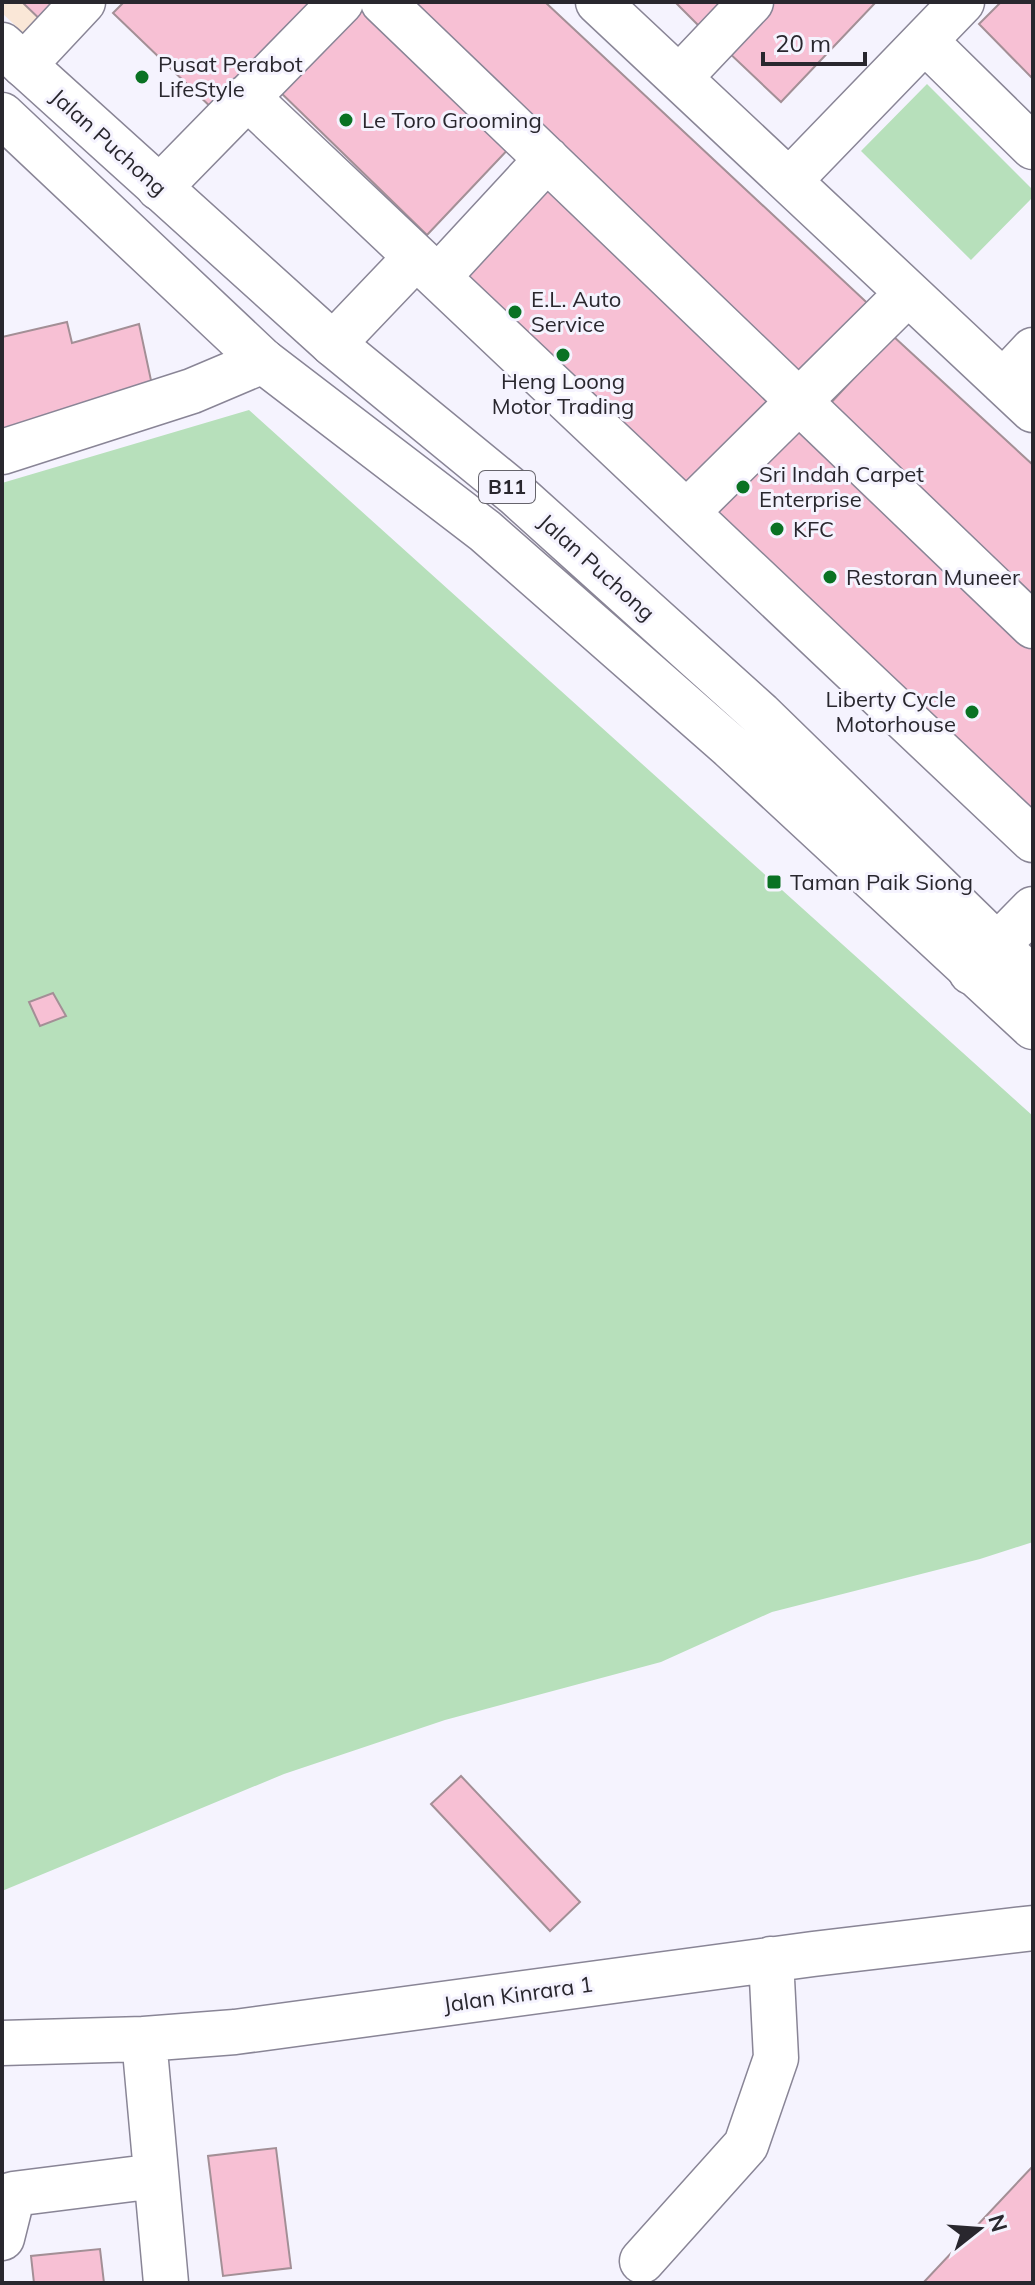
<svg xmlns="http://www.w3.org/2000/svg" width="1035" height="2285" font-family="Mulish,sans-serif">
	<rect width="100%" height="100%" fill="#f5f3fe"/>
	<path fill="#fae7d7" d="M2,2H73L34,43L2,13Z"/>
	<path fill="#b7e0bb" d="M927,84L1033,190V197L971,260L861,151Z
		M249,410L1033,1116V1542L980,1559L772,1612L661,1662L445,1720L284,1774L2,1891V483Z"/>
	<path fill="#f7c0d4" stroke="#a38f96" stroke-width="2" d="M22,2H73L49,28Z
		M124,2H323L217,113L113,13Z
		M366,2L513,144L427,235L274,86Z
		M402,2H545L878,313L811,385Z
		M675,2H723L699,26Z
		M770,2H876L781,102L725,49Z
		M1001,2H1033V79L979,24Z
		M548,180L774,395L689,485L463,271Z
		M67,322L72,343L139,324L152,385L2,430V337Z
		M893,336L1033,465V598L827,407Z
		M798,416L1033,641V816L711,508Z
		M53,993L66,1016L40,1026L29,1002Z
		M461,1776L580,1902L550,1931L431,1804Z
		M276,2148L291,2268L223,2276L208,2156Z
		M1033,2166V2283H923Z
		M100,2249L104,2283H34L31,2256Z"/>
	<g fill="none" stroke-linecap="round" stroke-linejoin="round">
		<defs>
			<path id="minor" d="M383,2L1033,626
				M598,2L1033,410
				M925,41L1033,147
				M24,65L83,2
				M679,78L751,2
				M247,97L1033,840
				M789,181L962,2
				M159,188L341,2
				M438,277L547,159
				M333,344L416,257
				M1003,382L1033,350
				M2,452L192,391L263,361
				M688,511L908,293
				M971,972L1033,909
				M144,2039L166,2283
				M2,2043L144,2039L235,2032L813,1954L1033,1928
				M2,2238L13,2194L156,2176
				M642,2261L746,2145L776,2058L771,1959"/>
			<path id="major" d="M2,45L333,344L516,494L760,714L1033,980
				M2,115L263,361L485,531L731,747L1033,1027"/>
		</defs>
		<use href="#minor" stroke="#898596" stroke-width="47"/>
		<use href="#major" stroke="#898596" stroke-width="47"/>
		<use href="#minor" stroke="#fff" stroke-width="44"/>
		<use href="#major" stroke="#fff" stroke-width="44"/>
	</g>
	<g fill="#0a7223" stroke="#f5f3fe" stroke-width="3">
		<circle cx="142" cy="77" r="8"/>
		<circle cx="346" cy="120" r="8"/>
		<circle cx="515" cy="312" r="8"/>
		<circle cx="563" cy="355" r="8"/>
		<circle cx="743" cy="487" r="8"/>
		<circle cx="777" cy="529" r="8"/>
		<circle cx="830" cy="577" r="8"/>
		<circle cx="972" cy="712" r="8"/>
		<rect x="766" y="874" width="16" height="16" rx="4"/>
	</g>
	<g text-anchor="middle" stroke-width="6" stroke-linejoin="round" paint-order="stroke">
		<rect fill="#f5f3fe" stroke="#66646c" stroke-width="2" x="479" y="471" width="56" height="32" rx="6"/>
		<g font-size="20" font-weight="bold" fill="#29272e">
			<text x="507" y="494">B11</text>
		</g>
		<g font-size="22" fill="#29272e" stroke="#f5f3fe" text-anchor="start">
			<text x="158" y="72">Pusat Perabot<tspan x="158" dy="25">LifeStyle</tspan></text>
			<text x="362" y="128">Le Toro Grooming</text>
			<text x="531" y="307">E.L. Auto<tspan x="531" dy="25">Service</tspan></text>
			<text x="563" y="389" text-anchor="middle">Heng Loong<tspan x="563" dy="25">Motor Trading</tspan></text>
			<text x="759" y="482">Sri Indah Carpet<tspan x="759" dy="25">Enterprise</tspan></text>
			<text x="793" y="537">KFC</text>
			<text x="846" y="585">Restoran Muneer</text>
			<text x="956" y="707" text-anchor="end">Liberty Cycle<tspan x="956" dy="25">Motorhouse</tspan></text>
			<text x="790" y="890">Taman Paik Siong</text>
		</g>
		<g font-size="22" fill="#29272e" stroke="#f5f3fe">
			<text transform="translate(109 142) rotate(42)" y="8">Jalan Puchong</text>
			<text transform="translate(597 567) rotate(42)" y="8">Jalan Puchong</text>
			<text transform="translate(518 1994) rotate(-8)" y="8">Jalan Kinrara 1</text>
		</g>
	</g>
	<rect width="1035" height="2285" fill="none" stroke="#29272e" stroke-width="8"/>
	<g transform="translate(979 2229) rotate(73)" stroke="#f5f3fe" stroke-width="6" paint-order="stroke">
	<path d="M0-6L14 30L0 20L-14 30Z" fill="#29272e"/>
	<text y="-12" font-size="22" font-weight="bold" text-anchor="middle" fill="#29272e">N</text>
	</g>
	<path d="M763 52v12h102v-12" fill="none" stroke="#29272e" stroke-width="4"/>
	<text x="775" y="52" font-size="24" fill="#29272e" stroke="#f5f3fe" stroke-width="6" paint-order="stroke">20 m</text>
</svg>
